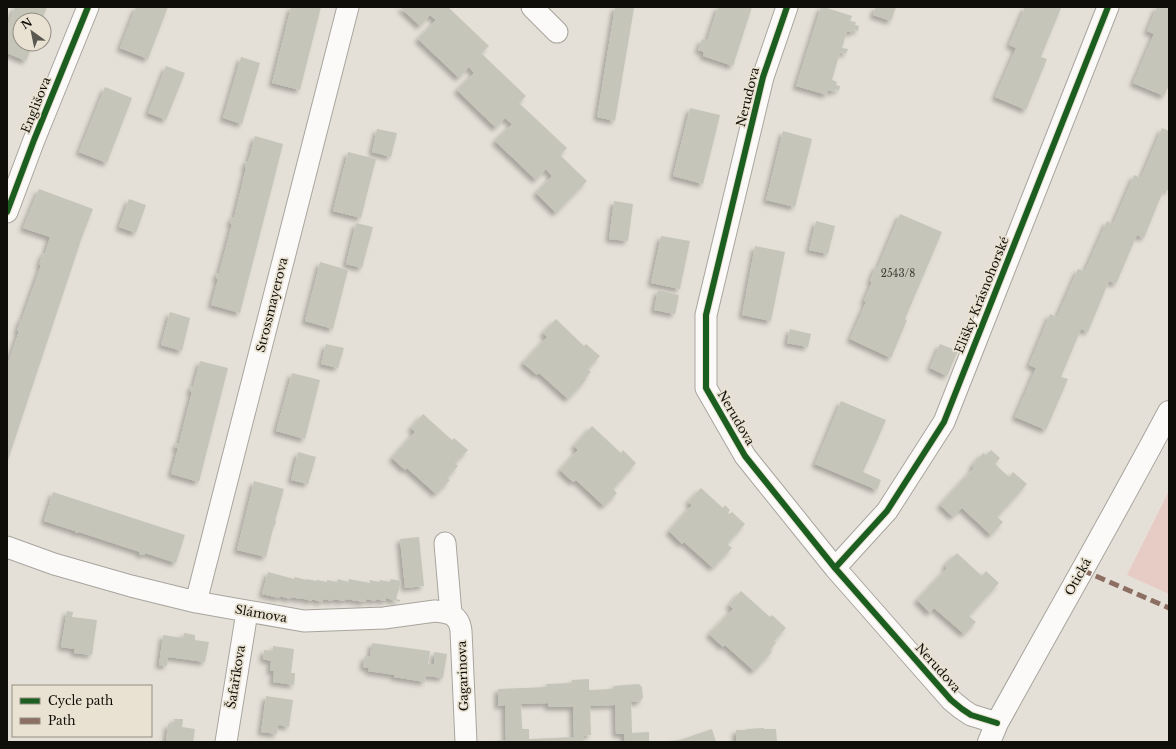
<svg xmlns="http://www.w3.org/2000/svg" width="1176" height="749" font-family="'Libre Baskerville',serif">
	<defs>
		<filter id="shadow"><feDropShadow dx="-3.5" dy="3.5" stdDeviation="2" flood-color="#0004"/></filter>
	</defs>
	<rect width="100%" height="100%" fill="#e4e0d7"/>
	<path fill="#e7ccc5" d="M1169,491V594L1127,575Z"/>
	<path fill="#c5c5b9" fill-rule="evenodd" filter="url(#shadow)" d="M15,7H47L42,20H20V44H33L26,61L7,53V27Z
		M136,7H168L148,59L120,48Z
		M291,7H321L300,90L272,83Z
		M400,7H448L489,46L481,53L526,96L519,103L567,148L560,155L587,181L556,213L536,193L552,176L546,169L536,180L495,141L512,124L505,118L496,128L457,90L474,73L469,67L459,78L418,39L436,20L430,15L420,26Z
		M615,7L634,8L615,121L597,117Z
		M718,7H752L733,66L703,56L704,52L698,50L702,39L707,41Z
		M821,7H824L852,16L850,21L856,22L855,25L859,26L858,31L853,30V33L847,31L842,48L848,49L846,54L840,52L832,80L837,82L836,85L840,86L839,91L835,89L834,92L828,90L827,95L796,86Z
		M876,7H896L891,21L873,15Z
		M1025,7L1061,8L1041,57L1047,59L1026,110L995,97L1016,48L1009,45Z
		M1157,7H1169V85L1164,96L1133,83L1154,34L1147,31Z
		M241,57L260,63L242,124L223,118Z
		M166,66L185,73L166,120L148,113Z
		M105,87L132,98L107,163L79,152Z
		M690,108L720,115L703,184L673,176Z
		M1162,128L1169,131V191L1164,189L1144,238L1137,235L1116,284L1109,281L1088,332L1081,329L1061,377L1068,379L1046,430L1015,417L1036,368L1029,365L1050,314L1057,317L1078,269L1085,271L1107,221L1113,224L1134,175L1141,178Z
		M377,129L397,133L391,157L372,152Z
		M783,131L812,139L795,207L766,200Z
		M255,136L283,144L240,313L211,305L218,279H216L217,273H219L232,224L230,223L232,217L234,218L246,168H245L246,161L248,162Z
		M348,152L376,159L361,218L333,211Z
		M39,189L93,209L82,237L7,463V366L19,331H17L21,319H22L41,265H39L43,253L45,254L50,237L23,228Z
		M129,199L146,205L136,233L119,227Z
		M614,201L633,204L628,241L609,239Z
		M900,214L942,232L905,319L907,320L891,358L850,339L866,302L864,301L872,282L870,281L876,266L878,267Z
		M816,221L835,226L828,254L809,250Z
		M356,223L373,227L362,268L346,264Z
		M661,236L690,241L680,289L651,283Z
		M755,246L785,252L771,321L742,315Z
		M320,262L348,270L333,329L305,321Z
		M658,290L679,295L675,314L654,310Z
		M170,312L190,318L182,351L161,345Z
		M556,319L584,346L586,344L600,356L588,369L591,372L585,378L586,380L568,399L539,373L537,375L523,363L547,337L543,333Z
		M790,329L811,334L808,347L787,343Z
		M326,344L344,348L338,368L321,364Z
		M940,344L958,351L947,376L930,368Z
		M200,361L228,368L199,482L171,474L178,448H175L177,443H179L192,392H190L191,386L193,387Z
		M292,373L320,380L305,439L276,431Z
		M841,401L886,420L863,472L881,480L877,490L815,464Z
		M423,414L452,440L454,438L468,450L455,463L458,466L447,478L450,480L436,494L407,468L405,470L392,458L415,432L411,428Z
		M592,426L621,453L623,450L636,463L613,489L617,493L604,506L576,480L573,482L560,470L578,450L574,446Z
		M991,450L1000,458L995,464L1009,477L1013,472L1027,484L997,517L1003,522L991,535L962,508L953,517L940,505L974,468L972,466L983,453L986,455Z
		M298,452L316,457L308,484L291,480Z
		M254,481L284,489L275,521H276L275,526L274,525L266,557L237,550Z
		M701,488L723,508L725,505L730,510L728,513L729,514L732,512L745,524L727,544L732,548L713,568L684,542L682,544L669,531L692,505L688,502Z
		M53,492L185,535L176,563L145,553V555L139,554L140,552L79,532V533L75,532V531L44,521Z
		M419,537L424,586L405,588L400,539Z
		M957,553L982,576L986,571L999,583L969,616L976,622L964,634L934,608L930,613L917,600L947,568L945,565Z
		M268,572L294,579L295,577L306,580V579L316,581L317,580L327,582V580L337,582L338,579L348,582L349,579L370,583V580L379,582L380,580L390,582L391,579L401,581L396,599L400,600V602L386,598L385,601L376,599L375,601L366,599L365,602L345,599L344,601L333,599V601L323,599L322,602L312,599L311,601L301,598V599L291,597L290,599L280,596L279,598L262,594Z
		M741,591L770,617L772,615L786,628L774,641L776,643L770,650L772,652L754,671L725,645L723,647L709,634L733,609L729,605Z
		M67,611L73,612L72,617L97,620L92,655L74,653L75,649L61,647Z
		M184,633L195,635V640L209,642L205,662L168,657L167,666L159,665L163,635L183,638Z
		M372,643L430,651L428,664L434,665V652L447,654L443,678L426,676L425,682L394,677L395,675L368,671L369,668L363,667L365,656L370,657Z
		M273,646L294,649L291,673H295L294,685L273,682L274,671H270L271,661L263,659L264,650L273,651Z
		M589,679V690L614,689L613,686L639,684L642,687L643,698L639,702H631L632,733L649,732V742H625L624,734H616L615,705L590,706L591,735L583,736L584,742H494V741L506,740L505,705L498,706V689L547,687L546,684L572,683V680ZM548,703V707H573L574,737L529,739V729H522L521,704Z
		M266,696L293,700L289,727L278,725L277,734L261,732Z
		M174,719H183L182,727L195,729L193,742H166L168,724L173,725Z
		M764,728V729H776L777,742H736V730H746V729Z
		M712,729L716,742H668V741L680,740Z"/>
	<g fill="none" stroke-linecap="round" stroke-linejoin="round">
		<defs>
			<path id="minor" d="M532,7L557,32
				M787,7L763,77L706,315V388L745,456L835,568L951,700L962,709L971,715L997,723
				M7,212L34,140L88,7
				M7,547L54,564L131,586L196,602L304,621L384,618L435,611L443,612L451,614L445,543
				M835,568L887,511L944,422L1108,7
				M196,602L348,7
				M451,614C458,619 460,623 461,631L466,742
				M226,742L247,612"/>
			<path id="tertiary" d="M989,742L997,723C1054,620 1113,517 1169,412"/>
		</defs>
		<use href="#minor" stroke="#a8a59e" stroke-width="23"/>
		<use href="#tertiary" stroke="#a8a59e" stroke-width="24"/>
		<use href="#minor" stroke="#fbfaf9" stroke-width="21"/>
		<use href="#tertiary" stroke="#fbfaf9" stroke-width="22"/>
		<path stroke="#8d6e63" stroke-width="5" stroke-dasharray="10 5" stroke-linecap="butt" d="M1082,570L1169,608"/>
		<defs>
			<path id="cycleway" d="M787,7L763,77L706,315V388L745,456L835,568L951,700L962,709L971,715L997,723
				M7,212L34,140L88,7
				M835,568L887,511L944,422L1108,7"/>
		</defs>
		<use href="#cycleway" stroke="#e9e2d2" stroke-width="8"/>
		<use href="#cycleway" stroke="#1b5e20" stroke-width="6"/>
	</g>
	<g text-anchor="middle" stroke-width="3.5" stroke-linejoin="round" paint-order="stroke">
		<g font-size="10" fill="#3d3c34">
			<text x="898" y="277">2543/8</text>
		</g>
		<g font-size="12" fill="#100e08" stroke="#e9e2d2">
			<text transform="translate(748 97) rotate(-76)" y="4">Nerudova</text>
			<text transform="translate(36 105) rotate(-68)" y="4">Englišova</text>
			<text transform="translate(982 295) rotate(-68)" y="4">Elišky Krásnohorské</text>
			<text transform="translate(272 305) rotate(-76)" y="4">Strossmayerova</text>
			<text transform="translate(736 418) rotate(60)" y="4">Nerudova</text>
			<text transform="translate(1078 577) rotate(-61)" y="4">Otická</text>
			<text transform="translate(261 614) rotate(10)" y="4">Slámova</text>
			<text transform="translate(938 668) rotate(48)" y="4">Nerudova</text>
			<text transform="translate(463 676) rotate(-92)" y="4">Gagarinova</text>
			<text transform="translate(236 677) rotate(-81)" y="4">Šafaříkova</text>
		</g>
	</g>
	<rect width="1176" height="749" fill="none" stroke="#100e08" stroke-width="16"/>
	<rect x="12" y="685" width="140" height="52" fill="#e9e2d2" stroke="#928d81"/>
	<rect x="20" y="698" width="20" height="6" fill="#1b5e20" stroke="#928d81"/>
	<text x="48" y="705" font-size="12" fill="#100e08">Cycle path</text>
	<rect x="20" y="718" width="20" height="6" fill="#8d6e63" stroke="#928d81"/>
	<text x="48" y="725" font-size="12" fill="#100e08">Path</text>
	<g transform="translate(32 32) rotate(327)"><circle r="19" fill="#e9e2d2" stroke="#928d81"/>
	<path d="M0-3L7 15L0 10L-7 15Z" fill="#5a5850"/>
	<text y="-6" font-size="11" font-weight="bold" text-anchor="middle" fill="#100e08">N</text>
	</g>
</svg>
